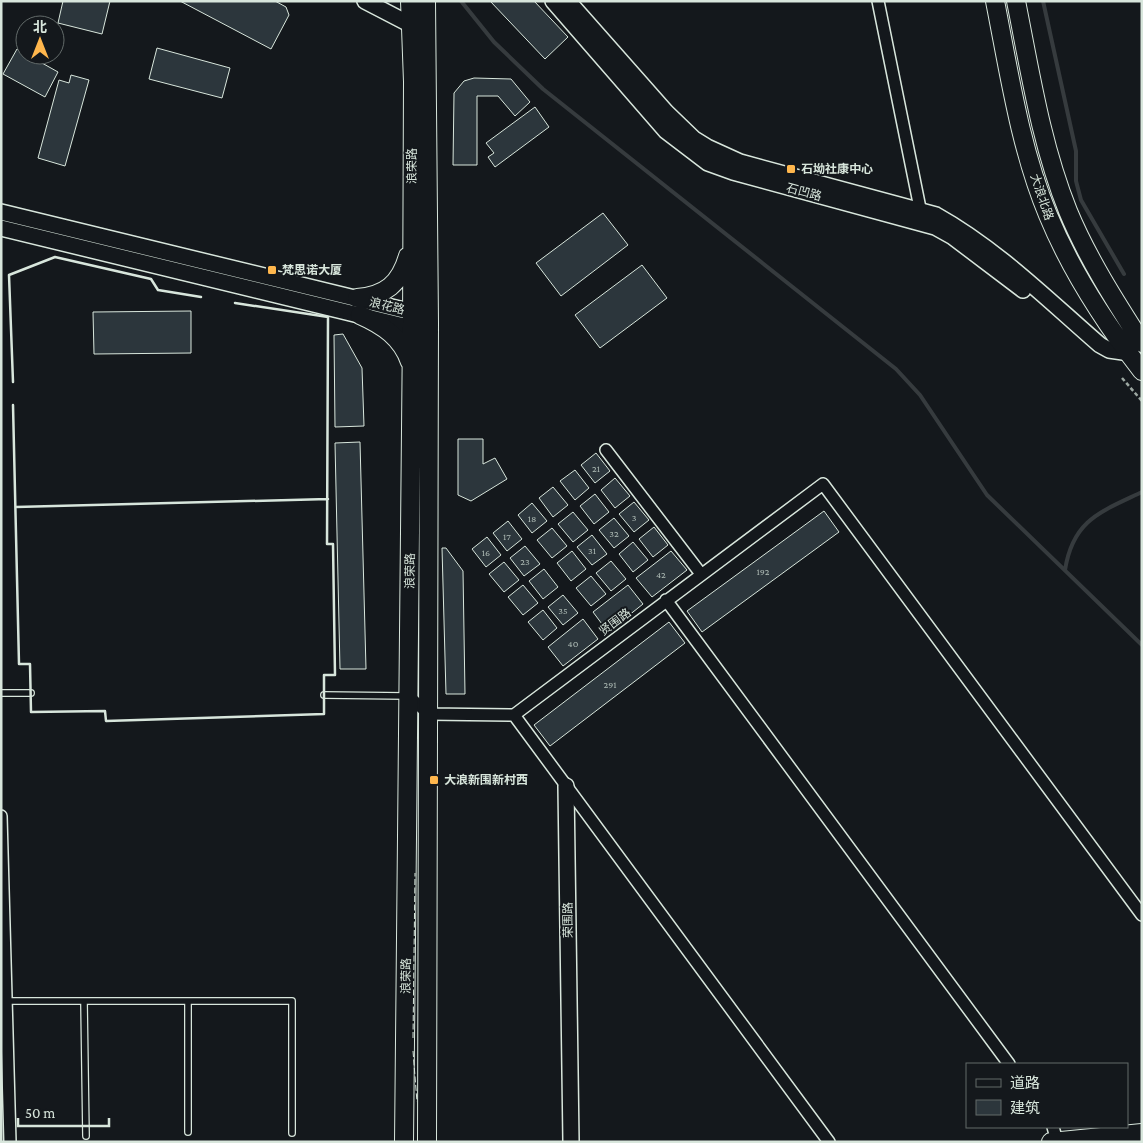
<svg xmlns="http://www.w3.org/2000/svg" width="1143" height="1143" font-family="'Crimson Pro','Noto Sans SC',serif">
	<rect width="100%" height="100%" fill="#14181c"/>
	<g fill="none" stroke-linecap="round" stroke-linejoin="round">
		<path stroke="#363b3e" stroke-width="4" d="M461,1L494,42L543,89L896,369L920,395L987,495L1142,645
			M1043,1L1076,151V181L1081,200L1124,274
			M1065,570C1073,520 1100,512 1142,492"/>
	</g>
	<path fill="#2c363c" stroke="#d8e6dc" d="M63,1H110L102,34L58,23Z
		M180,1H275L286,7L289,15L271,49Z
		M490,1H534L568,37L545,59Z
		M157,48L230,68L222,98L149,79Z
		M17,49L58,72L45,97L3,74Z
		M71,75L89,80L65,166L38,158L59,80L69,83Z
		M474,78L511,79L530,102L515,116L498,96H477V165H453L454,93L464,81Z
		M535,107L549,127L495,167L488,157L494,153L486,143Z
		M603,213L628,245L561,296L536,263Z
		M642,265L667,298L600,348L575,315Z
		M191,311V353L94,354L93,312Z
		M343,334L362,368L364,426L335,427L334,335Z
		M458,439H483V464L495,458L507,479L471,501L458,495Z
		M360,442L366,669H340L335,443Z
		M596,453L610,471L595,483L581,465Z
		M575,470L589,488L575,500L560,481Z
		M615,478L630,496L615,508L601,490Z
		M553,487L568,505L553,517L539,498Z
		M595,494L609,512L594,524L580,506Z
		M634,502L649,520L634,532L619,514Z
		M532,503L547,521L532,533L518,515Z
		M824,511L839,532L702,632L687,611Z
		M573,512L588,530L573,542L558,524Z
		M614,518L629,536L614,548L599,530Z
		M508,521L522,539L507,551L493,533Z
		M654,527L668,545L653,557L639,539Z
		M552,528L567,546L552,558L537,540Z
		M592,535L607,554L592,565L577,547Z
		M487,537L501,555L486,567L472,549Z
		M633,542L648,560L633,572L619,554Z
		M525,546L540,564L524,576L510,558Z
		M442,548H446L463,571L465,694H446Z
		M572,551L586,569L571,581L557,563Z
		M671,551L687,570L652,597L636,578Z
		M611,561L626,579L611,591L596,573Z
		M504,562L519,580L504,592L489,574Z
		M544,569L558,587L543,599L529,581Z
		M591,576L606,594L591,606L576,588Z
		M523,585L538,603L523,615L508,597Z
		M628,585L643,604L608,632L593,612Z
		M563,595L578,613L563,625L548,607Z
		M543,610L557,628L543,640L528,622Z
		M583,619L598,639L563,666L548,647Z
		M669,622L685,643L550,746L534,725Z"/>
	<g fill="none" stroke-linecap="round" stroke-linejoin="round">
		<defs>
			<path id="lane" d="M1,693H31
				M324,695L406,696
				M6,1001H292V1133
				M84,1002L86,1136
				M188,1002V1132"/>
			<path id="street" d="M878,1L922,218
				M606,450L701,574
				M666,600L1009,1064
				M409,696L428,714L514,715L823,484L1142,915
				M514,715L829,1142
				M1,816L10,1142
				M1053,1127L1057,1141"/>
			<path id="secondary" d="M365,1L419,29
				M553,1L666,131L708,163L733,172L935,227L953,237L1023,290
				M568,1L666,112L694,139L707,147L740,162L936,215C997,249 1048,300 1100,345L1109,350L1123,352L1124,348
				M1,212L412,312L421,318
				M1,228L412,328L422,325
				M566,786L571,1142"/>
			<path id="primary" d="M426,1L429,323L427,1142
				M995,1C1009,72 1020,148 1048,215C1071,271 1105,323 1142,371
				M1016,1C1030,71 1041,144 1068,211C1087,257 1115,301 1142,343
				M357,298C385,296 400,284 408,256
				M360,315C383,325 402,338 410,362
				M404,1142L412,328L413,82L410,1
				M1051,1142L1142,1133"/>
		</defs>
		<use href="#lane" stroke="#d8e6dc" stroke-width="8"/>
		<use href="#street" stroke="#d8e6dc" stroke-width="14"/>
		<use href="#secondary" stroke="#d8e6dc" stroke-width="18"/>
		<use href="#primary" stroke="#d8e6dc" stroke-width="20"/>
		<path stroke="#9da8a2" stroke-width="2.5" stroke-dasharray="4 2.5" stroke-linecap="butt" d="M1122,378L1142,401"/>
		<use href="#lane" stroke="#14181c" stroke-width="5.5"/>
		<use href="#street" stroke="#14181c" stroke-width="11"/>
		<use href="#secondary" stroke="#14181c" stroke-width="15"/>
		<use href="#primary" stroke="#14181c" stroke-width="18"/>
		<path stroke="#d8e6dc" stroke-width="1" stroke-dasharray="6 2.5" stroke-linecap="butt" d="M413,1038L415,873
			M413,1051L417,1102"/>
		<path stroke="#d8e6dc" stroke-width="2.5" d="M13,382L9,275L55,257L151,279L158,290L201,297
			M13,405L19,664H30L31,712L105,711L106,721L324,714V675H335L333,544H327L328,317L235,303
			M16,507L328,499"/>
	</g>
	<g fill="#ffb74d" stroke="#14181c" stroke-width="2">
		<rect x="786" y="164" width="10" height="10" rx="2.5"/>
		<rect x="267" y="265" width="10" height="10" rx="2.5"/>
		<rect x="429" y="775" width="10" height="10" rx="2.5"/>
	</g>
	<g text-anchor="middle" stroke-width="4" stroke-linejoin="round" paint-order="stroke">
		<g font-size="10" fill="#adbab4">
			<text x="596" y="472">21</text>
			<text x="634" y="521">3</text>
			<text x="532" y="522">18</text>
			<text x="614" y="537">32</text>
			<text x="507" y="540">17</text>
			<text x="592" y="554">31</text>
			<text x="486" y="556">16</text>
			<text x="525" y="565">23</text>
			<text x="763" y="575">192</text>
			<text x="661" y="578">42</text>
			<text x="563" y="614">35</text>
			<text x="573" y="647">40</text>
			<text x="610" y="688">291</text>
		</g>
		<g font-size="12" fill="#d8e6dc" stroke="#14181c">
			<text transform="translate(412 166) rotate(-90)" y="4">浪荣路</text>
			<text transform="translate(804 192) rotate(15)" y="4">石凹路</text>
			<text transform="translate(1042 197) rotate(71)" y="4">大浪北路</text>
			<text transform="translate(387 306) rotate(14)" y="4">浪花路</text>
			<text transform="translate(410 571) rotate(-89)" y="4">浪荣路</text>
			<text transform="translate(615 622) rotate(-37)" y="4">贤围路</text>
			<text transform="translate(568 920) rotate(-91)" y="4">荣围路</text>
			<text transform="translate(406 976) rotate(-89)" y="4">浪荣路</text>
		</g>
		<g font-size="12" font-weight="bold" fill="#d8e6dc" stroke="#14181c" text-anchor="start">
			<text x="801" y="173">石坳社康中心</text>
			<text x="282" y="274">梵思诺大厦</text>
			<text x="444" y="784">大浪新围新村西</text>
		</g>
	</g>
	<rect width="1143" height="1143" fill="none" stroke="#d8e6dc" stroke-width="5"/>
	<rect x="966" y="1063" width="162" height="65" fill="#14181c" stroke="#626a69"/>
	<rect x="976" y="1079" width="25" height="8" fill="#14181c" stroke="#626a69"/>
	<text x="1010" y="1088" font-size="15" fill="#d8e6dc">道路</text>
	<rect x="976" y="1100" width="25" height="15" fill="#2c363c" stroke="#626a69"/>
	<text x="1010" y="1113" font-size="15" fill="#d8e6dc">建筑</text>
	<g transform="translate(40 40)"><circle r="24" fill="#14181c" stroke="#626a69"/>
	<path d="M0-4L9 19L0 12L-9 19Z" fill="#ffb74d"/>
	<text y="-8" font-size="14" font-weight="bold" text-anchor="middle" fill="#d8e6dc">北</text>
	</g>
	<path d="M18 1118v8h91v-8" fill="none" stroke="#d8e6dc" stroke-width="2.5"/>
	<text x="25" y="1118" font-size="15" fill="#d8e6dc" stroke="#14181c" stroke-width="4" paint-order="stroke">50 m</text>
</svg>
